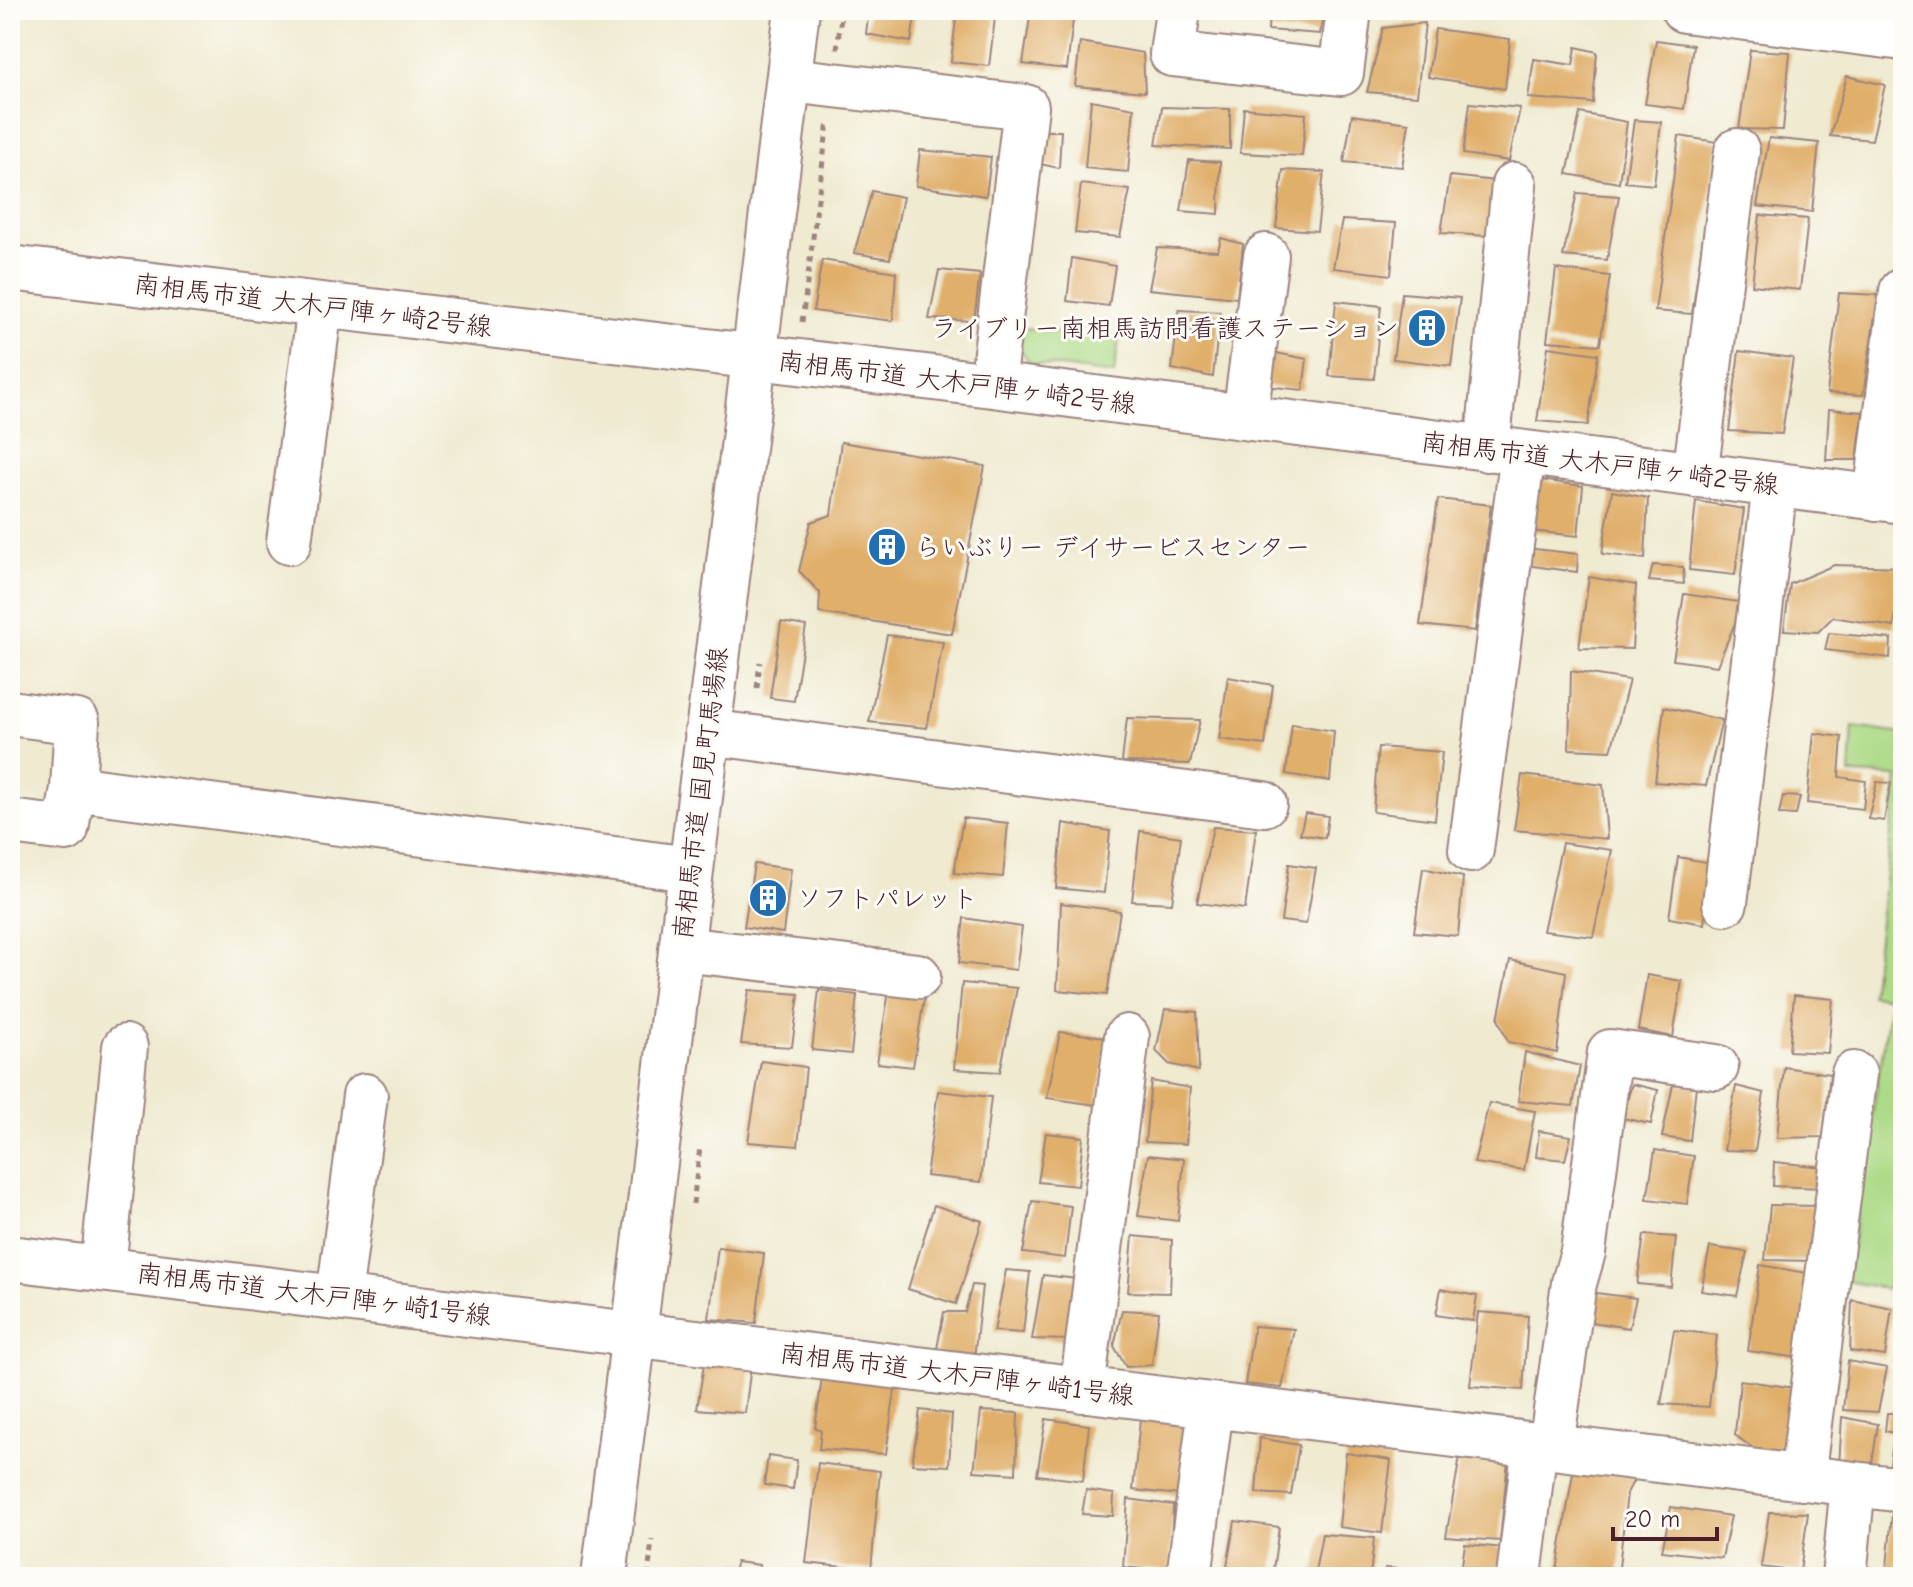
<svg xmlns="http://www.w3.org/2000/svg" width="1913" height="1587" font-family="'Comic Neue','Klee One',sans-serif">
	<rect width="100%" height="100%" fill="#fdfcf7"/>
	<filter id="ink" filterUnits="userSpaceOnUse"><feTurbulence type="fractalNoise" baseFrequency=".0125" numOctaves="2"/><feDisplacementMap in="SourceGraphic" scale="16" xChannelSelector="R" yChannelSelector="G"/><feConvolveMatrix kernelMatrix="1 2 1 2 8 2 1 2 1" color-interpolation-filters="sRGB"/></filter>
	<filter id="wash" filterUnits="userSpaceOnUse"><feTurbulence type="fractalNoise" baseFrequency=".006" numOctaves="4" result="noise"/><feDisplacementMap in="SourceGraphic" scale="32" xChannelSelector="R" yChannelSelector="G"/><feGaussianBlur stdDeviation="1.8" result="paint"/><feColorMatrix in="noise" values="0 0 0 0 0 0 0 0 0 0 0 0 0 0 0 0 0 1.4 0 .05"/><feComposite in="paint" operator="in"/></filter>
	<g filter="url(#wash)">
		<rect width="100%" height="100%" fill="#efead0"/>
		<path fill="#adda87" stroke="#7c7c59" stroke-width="2" d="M1017,327L1119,340L1114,374L1030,363L1015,341Z
			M1853,727L1903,734V999L1871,995L1898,776L1850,774Z
			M1890,1004L1903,1005V1292L1846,1281Z"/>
		<g id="blocks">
			<path fill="#e0af6b" d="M869,10H916L911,42L866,34Z
				M957,10H996L989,66L951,62Z
				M1031,10L1074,12L1067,69L1023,64Z
				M1269,10H1324L1320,34L1268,30Z
				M1425,23L1417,96L1367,92L1383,28Z
				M1435,29L1510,39L1505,89L1428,77Z
				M1656,40L1693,45L1684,109L1645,104Z
				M1080,42L1143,53L1145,92L1075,86Z
				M1576,47L1597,52L1593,103L1528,98L1534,59L1573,65Z
				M1750,50L1790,52L1783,130L1739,129Z
				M1847,76L1885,85L1872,140L1830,136Z
				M1091,100L1134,108L1128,172L1085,168Z
				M1470,103L1520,108L1509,161L1463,154Z
				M1162,107L1230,109V149L1156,145Z
				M1244,108L1306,114L1302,156L1240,153Z
				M1580,113L1627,122L1619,183L1567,174Z
				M1352,115L1409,123L1402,167L1344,162Z
				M1634,120L1661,122L1654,185L1625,182Z
				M1042,131H1061L1059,168L1040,164Z
				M1679,136L1717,142L1692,314L1655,311Z
				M1769,138L1819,143L1812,212L1757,206Z
				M920,150L991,157L986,196L916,186Z
				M1189,160L1220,162L1219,214L1181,211Z
				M1283,170L1324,172L1317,231L1276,228Z
				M1450,176L1495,181L1488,236L1441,233Z
				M1081,184L1130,190L1120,237L1075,233Z
				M872,191L903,197L890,259L854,253Z
				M1577,193L1619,196L1607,260L1563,256Z
				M1760,215L1808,219L1800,290L1752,285Z
				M1342,220L1396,223L1391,275L1333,268Z
				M1221,238L1243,244L1237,298L1149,289L1157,248L1218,251Z
				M1072,258L1115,266L1109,306L1067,301Z
				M822,260L896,272L893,321L813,311Z
				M1556,269L1610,276L1600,345L1547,341Z
				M939,270L980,274L974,321L929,319Z
				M1402,293L1460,298L1451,366L1393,359Z
				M1839,293L1878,295L1863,395L1827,393Z
				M1336,301L1381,306L1374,379L1329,376Z
				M1179,310L1220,312L1213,377L1172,369Z
				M1548,347L1598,354L1588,425L1537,421Z
				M1739,351L1793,358L1782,434L1729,431Z
				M1271,352L1307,359L1303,390L1265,386Z
				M1829,409L1863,412L1857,460H1826Z
				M841,442L985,466L952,634L819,613L820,593L799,571L811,522L831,515Z
				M1540,480L1583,486L1578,536L1530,531Z
				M1612,491L1648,498L1645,559L1602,554Z
				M1438,499L1491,505L1475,631L1420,625Z
				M1696,501L1744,509L1735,575L1689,570Z
				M1526,548L1578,554L1577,572L1525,565Z
				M1653,565L1683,567L1684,584L1649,581Z
				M1834,565L1902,567L1894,627L1833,617L1818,632L1784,630L1790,584Z
				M1589,577L1636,585L1632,649L1579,648Z
				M1684,594L1739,602L1735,623L1717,666L1673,660Z
				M781,622L806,626L794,701L770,698Z
				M1829,633L1891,639L1890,658L1825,650Z
				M887,635L943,642L927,728L869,722Z
				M1571,671L1629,680L1611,751L1569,749Z
				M1228,677L1273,685L1265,745L1219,739Z
				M1664,707L1722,720L1706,786L1655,782Z
				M1127,718L1200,720L1190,764L1122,762Z
				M1292,724L1334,731L1330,781L1286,774Z
				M1814,733L1842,737L1839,777L1866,781L1863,809L1807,803Z
				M1378,747L1442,752L1435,820L1373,812Z
				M1522,775L1603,785L1607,839L1514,830Z
				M1877,782L1891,783L1884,821L1868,819Z
				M1783,796L1800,797L1796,815L1779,814Z
				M1305,813L1328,816L1325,838L1300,834Z
				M963,818L1008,823L1003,877L954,873Z
				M1063,823L1110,831L1104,893L1056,888Z
				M1213,827L1256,830L1245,909L1197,903Z
				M1140,831L1181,837L1172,903L1132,901Z
				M1562,843L1612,850L1593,937L1543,931Z
				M1678,857L1712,863L1704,924L1669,918Z
				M754,864L791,869L783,933L744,927Z
				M1289,864L1316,868L1306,924L1281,921Z
				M1423,868L1463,877L1458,936L1414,932Z
				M1061,903L1120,911L1107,995L1057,990Z
				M964,918L1022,927L1016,970L959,963Z
				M1510,960L1566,972L1557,1053L1508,1042L1498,1019Z
				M1647,975L1682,981L1673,1037L1638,1030Z
				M962,983L1017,988L1000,1072L954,1069Z
				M749,990L799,994L792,1047L741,1044Z
				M819,990L857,995L851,1054L812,1050Z
				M889,991L924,999L913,1067L877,1063Z
				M1794,995L1833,999L1828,1053L1789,1051Z
				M1165,1009L1197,1012L1199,1071L1169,1064L1156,1051Z
				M1060,1032L1107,1037L1097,1105L1047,1098Z
				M1525,1052L1580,1066L1573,1106L1518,1101Z
				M761,1061L806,1067L798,1146L748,1142Z
				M1784,1067L1830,1074L1823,1137L1777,1138Z
				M1151,1081L1190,1088L1186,1144L1145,1142Z
				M1632,1084L1658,1090L1651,1124L1622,1118Z
				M1673,1084L1696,1086L1690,1141L1662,1137Z
				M1736,1086L1764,1093L1755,1151L1724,1150Z
				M938,1091L991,1097L981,1182L926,1176Z
				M1489,1103L1535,1111L1524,1170L1474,1163Z
				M1539,1131L1571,1136L1565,1160L1536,1157Z
				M1046,1133L1083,1137L1078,1186L1038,1182Z
				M1655,1150L1694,1156L1687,1204L1647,1199Z
				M1148,1155L1184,1159L1178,1221L1138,1216Z
				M1774,1162L1823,1167V1188L1773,1186Z
				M1032,1201L1071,1206L1065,1258L1023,1253Z
				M934,1205L982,1221L956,1304L908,1289Z
				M1770,1205L1816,1206L1812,1261L1765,1260Z
				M1644,1235L1676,1237L1671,1287L1637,1284Z
				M1133,1236L1172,1240L1170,1293L1128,1292Z
				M718,1247L764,1253L756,1323L709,1319Z
				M1710,1247L1747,1252L1737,1296L1701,1291Z
				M1760,1265L1812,1274L1799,1358L1748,1351Z
				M1006,1270L1030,1272L1023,1333L994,1331Z
				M1043,1275L1077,1279L1071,1340L1032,1339Z
				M972,1285L982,1286L974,1359L936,1354L944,1312H965Z
				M1441,1289L1477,1296L1473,1321L1436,1315Z
				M1588,1292L1636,1298L1629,1328L1585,1321Z
				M1852,1300L1892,1308L1885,1356L1850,1351Z
				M1122,1310L1159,1312L1152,1365L1126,1367L1114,1346Z
				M1478,1312L1528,1316L1523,1390L1470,1386Z
				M1254,1326L1294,1329L1282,1388L1245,1384Z
				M1674,1330L1717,1335L1709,1407L1661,1404Z
				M705,1358L751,1365L745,1413L697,1409Z
				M1848,1361L1887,1368L1878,1412L1843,1410Z
				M823,1371L896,1382L886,1454L819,1449L821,1431L815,1428Z
				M1740,1380L1796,1388L1786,1457L1761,1454L1735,1435Z
				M920,1410L952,1414L949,1466L912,1464Z
				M981,1411L1018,1413L1016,1474L974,1471Z
				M1887,1413H1900L1898,1425H1903V1474L1889,1472L1894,1433L1885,1431Z
				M1842,1417L1878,1424L1871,1471L1839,1466Z
				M1046,1419L1089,1425L1083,1481L1037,1475Z
				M1140,1419L1190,1424L1180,1495L1133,1490Z
				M1260,1438L1299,1445L1291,1495L1256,1493Z
				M1346,1453L1391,1460L1382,1533L1339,1527Z
				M768,1456L797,1460L793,1489L764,1485Z
				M1460,1456L1508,1459L1500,1541L1446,1537Z
				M818,1463L880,1471L871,1570L806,1563Z
				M1573,1472L1637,1474L1627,1493L1618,1577H1556Z
				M1086,1490L1114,1494L1113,1516L1082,1514Z
				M1128,1499L1173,1505L1170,1572L1123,1567Z
				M1893,1504L1903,1505V1577H1886Z
				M1671,1507L1731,1516L1722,1558L1662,1551Z
				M1769,1512L1808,1513L1800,1572L1761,1567Z
				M1235,1521L1279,1527L1272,1577H1225Z
				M1322,1534L1374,1538L1370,1577H1314Z
				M1465,1544L1503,1548L1500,1575L1461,1571Z
				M736,1562L759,1565L760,1571L788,1577H734Z
				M1385,1568L1413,1570L1412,1577H1384Z"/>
		</g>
	</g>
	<g filter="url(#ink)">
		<use href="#blocks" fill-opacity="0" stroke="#9c847e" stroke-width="2"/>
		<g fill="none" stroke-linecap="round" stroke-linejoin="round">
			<defs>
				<path id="minor" d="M1178,10L1172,54L1341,73L1349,10
					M1684,10L1903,38
					M789,80L1026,107L992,385
					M10,268L992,385L1903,501
					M1245,417L1266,256
					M1487,449L1514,185
					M1695,475L1737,151
					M1876,498L1902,291
					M289,542L320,306
					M10,713L77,722L73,788L66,829L10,822
					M707,732L1264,804
					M73,788L690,869
					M1471,850L1523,453
					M1725,903L1775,485
					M681,949L918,976
					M10,1258C641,1332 1272,1415 1903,1490
					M103,1269L125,1047
					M339,1297L365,1096
					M1082,1390L1127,1037
					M1551,1446L1574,1283L1583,1252L1610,1052L1716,1067
					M1802,1478L1854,1074
					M604,1577L797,10
					M1189,1577L1211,1407
					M1519,1577L1535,1444
					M1844,1577L1853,1484"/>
			</defs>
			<use href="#minor" stroke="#9c847e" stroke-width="48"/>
			<path stroke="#9c847e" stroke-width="5" stroke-dasharray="6 6" stroke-linecap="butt" d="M837,49L842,10
				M802,322L828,122
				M757,688L760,662
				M693,1204L700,1147
				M648,1577L652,1540"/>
			<use href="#minor" stroke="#fff" stroke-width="44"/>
		</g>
	</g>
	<defs>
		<symbol id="building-disc" viewBox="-11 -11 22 22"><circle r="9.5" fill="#1f6fb2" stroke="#fdfcf7"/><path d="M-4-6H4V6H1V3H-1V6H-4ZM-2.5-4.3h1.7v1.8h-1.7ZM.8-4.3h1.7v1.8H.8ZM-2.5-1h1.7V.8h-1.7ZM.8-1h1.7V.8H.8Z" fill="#fff"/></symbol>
	</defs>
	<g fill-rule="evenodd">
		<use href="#building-disc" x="1405" y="306" width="44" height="44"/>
		<use href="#building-disc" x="865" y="525" width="44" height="44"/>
		<use href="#building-disc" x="746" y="876" width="44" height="44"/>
	</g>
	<g text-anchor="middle" stroke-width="6" stroke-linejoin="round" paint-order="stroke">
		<g font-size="26" fill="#4a1f2b" stroke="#fdfcf7">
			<text transform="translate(313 305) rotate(7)" y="9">南相馬市道 大木戸陣ヶ崎2号線</text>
			<text transform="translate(957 382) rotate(7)" y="9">南相馬市道 大木戸陣ヶ崎2号線</text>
			<text transform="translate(1600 463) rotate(7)" y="9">南相馬市道 大木戸陣ヶ崎2号線</text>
			<text transform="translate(700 793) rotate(-83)" y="9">南相馬市道 国見町馬場線</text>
			<text transform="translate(314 1294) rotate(7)" y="9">南相馬市道 大木戸陣ヶ崎1号線</text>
			<text transform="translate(957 1374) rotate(7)" y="9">南相馬市道 大木戸陣ヶ崎1号線</text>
		</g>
		<g font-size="26" fill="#4a1f2b" stroke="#fdfcf7" text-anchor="start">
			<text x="1399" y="337" text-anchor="end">ライブリー南相馬訪問看護ステーション</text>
			<text x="915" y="556">らいぶりー デイサービスセンター</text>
			<text x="796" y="907">ソフトパレット</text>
		</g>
	</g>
	<rect width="1913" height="1587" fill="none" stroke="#fdfcf7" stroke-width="40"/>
	<path d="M1613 1527v12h104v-12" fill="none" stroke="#4a1f2b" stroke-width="4"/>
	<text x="1625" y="1527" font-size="24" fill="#4a1f2b" stroke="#fdfcf7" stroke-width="6" paint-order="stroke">20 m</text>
</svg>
